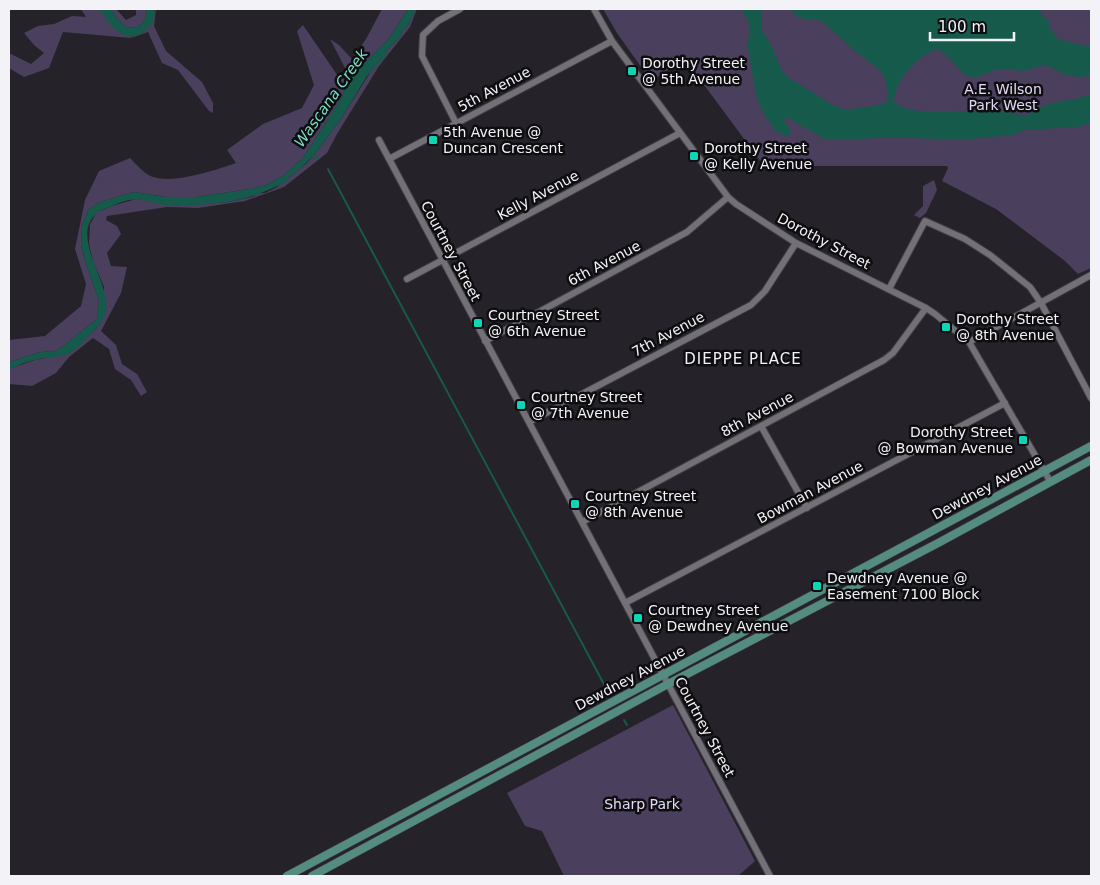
<svg xmlns="http://www.w3.org/2000/svg" width="1100" height="885" font-family="'DejaVu Sans',sans-serif">
	<rect width="100%" height="100%" fill="#252329"/>
	<path fill="#4a3f5d" d="M81,9H99L104,14L132,37L155,12L154,9H155L156,10L154,26L166,51L202,82L213,103V113L209,111L178,70L162,63L148,32L131,38L63,32L49,68L24,77L9,68V54H11L31,64L44,53L34,45L24,33L38,26L54,24L72,16L86,17Z
		M111,9H116L126,20L136,15V9H146C149,19 138,32 127,27C120,24 115,15 111,9Z
		M382,9H408L388,40L350,77L341,99L303,158L283,176L266,185L250,189L196,197H166L134,192L100,202L88,210L82,226L81,245L86,264L99,301L97,319L61,348L55,351L41,352L9,362V340L45,336L81,306L86,284L75,249L85,200L99,171L130,158C136,164 145,175 153,177C174,184 216,170 236,163L227,150L263,124L302,108L314,85L297,31L303,25L340,79L345,78L346,70L330,39L339,45L352,59L366,39Z
		M416,9H417L410,27L379,66L337,134L327,153L284,187L245,201L198,208L167,207L107,216L106,220L117,226L121,234L107,253L111,266L127,267L121,293L101,331L116,345L122,364L137,374L147,392L141,396L131,380L115,369L109,349L93,338L69,357L56,373L32,386L9,384V370L11,368L35,360L70,353L96,329L104,316V287L93,261L89,244L90,224L97,212L115,205L136,199L190,205L228,202L252,197L259,193H265L277,187L306,164L314,155L341,119L373,68L383,58L386,51L402,35L401,32L408,25Z
		M603,9H1091V268L1078,274L1065,261L996,209L942,181L948,168L947,166H764L685,59L651,81L617,33Z
		M934,180L937,190L926,213L920,218L914,215L923,206V186Z
		M673,705L755,861L738,876H564L542,831L525,826L507,793Z"/>
	<path fill="#165a4c" d="M99,9H111C115,15 120,24 127,27C138,32 149,19 146,9H154C158,25 140,41 124,35C113,31 106,18 99,9Z
		M408,9H416L408,25L401,32L402,35L386,51L387,54L367,76L341,119L314,155L300,169L288,178V181C265,192 244,201 217,203C200,205 182,207 164,205C157,204 150,201 142,200C131,198 120,202 110,207C105,209 100,210 96,214C70,237 111,283 106,311C104,320 96,329 90,335C84,341 77,349 70,353C63,357 52,357 44,358C33,360 18,364 9,370V362L41,352L55,351L61,348L97,319L99,301L86,264L81,245L82,226L88,210L100,202L134,192L166,197H196L250,189L266,185L283,176L303,158L341,99L350,77L388,40Z
		M742,9H762L761,30C774,42 775,63 786,76L831,104L846,110L883,104L887,101L888,91L883,74L877,68L849,46L822,21L804,19L796,16L790,9H1037L1049,22L1050,29L1059,40C1070,40 1079,47 1091,46V76L1077,77L1063,74L1049,66H1041L1023,71L997,69L977,77H970L964,74L944,53L938,49C918,54 894,82 894,102C913,119 970,109 996,110C1007,110 1016,115 1027,116C1044,99 1070,103 1091,94V122L1078,127L1024,130L1013,135L961,140L890,137L844,140L825,139L788,118H784C785,125 791,128 791,134L787,136L776,132L764,114L757,100L747,43L750,33L749,22L744,14Z"/>
	<g fill="none" stroke-linecap="round" stroke-linejoin="round">
		<path stroke="#165a4c" stroke-width="2" d="M312,155L318,159
			M328,169L606,688
			M624,720L627,725"/>
		<defs>
			<path id="minor" d="M594,9L612,41L728,197L736,204L796,243L926,308L935,314L969,342L1050,481
				M456,123L422,56L423,35L438,21L460,9
				M379,140L770,876
				M389,159L612,41
				M407,279L680,133
				M889,289L925,221L965,239L990,255L1030,287L1041,303L1091,398
				M485,341L687,232L728,197
				M969,342L1091,275
				M529,422L751,305L765,291L796,243
				M761,426L807,508
				M582,522L884,360L893,353L926,308
				M625,603L1005,403"/>
			<path id="major" d="M287,876L1091,446
				M312,876L668,684L940,542L1091,460"/>
		</defs>
		<use href="#minor" stroke="#413f44" stroke-width="8"/>
		<use href="#major" stroke="#413f44" stroke-width="9"/>
		<use href="#minor" stroke="#737078" stroke-width="6"/>
		<use href="#major" stroke="#548c82" stroke-width="8"/>
	</g>
	<g fill="#0ed5b5" stroke="#0e0d10" stroke-width="2">
		<rect x="627" y="66" width="10" height="10" rx="2.5"/>
		<rect x="428" y="135" width="10" height="10" rx="2.5"/>
		<rect x="689" y="151" width="10" height="10" rx="2.5"/>
		<rect x="473" y="318" width="10" height="10" rx="2.5"/>
		<rect x="941" y="322" width="10" height="10" rx="2.5"/>
		<rect x="516" y="400" width="10" height="10" rx="2.5"/>
		<rect x="1018" y="435" width="10" height="10" rx="2.5"/>
		<rect x="570" y="499" width="10" height="10" rx="2.5"/>
		<rect x="812" y="581" width="10" height="10" rx="2.5"/>
		<rect x="633" y="613" width="10" height="10" rx="2.5"/>
	</g>
	<g text-anchor="middle" stroke-width="5" stroke-linejoin="round" paint-order="stroke">
		<g font-size="14" fill="#f3f2f6" stroke="#0e0d10" text-anchor="start">
			<text x="642" y="68">Dorothy Street<tspan x="642" dy="16">@ 5th Avenue</tspan></text>
			<text x="443" y="137">5th Avenue @<tspan x="443" dy="16">Duncan Crescent</tspan></text>
			<text x="704" y="153">Dorothy Street<tspan x="704" dy="16">@ Kelly Avenue</tspan></text>
			<text x="488" y="320">Courtney Street<tspan x="488" dy="16">@ 6th Avenue</tspan></text>
			<text x="956" y="324">Dorothy Street<tspan x="956" dy="16">@ 8th Avenue</tspan></text>
			<text x="531" y="402">Courtney Street<tspan x="531" dy="16">@ 7th Avenue</tspan></text>
			<text x="1013" y="437" text-anchor="end">Dorothy Street<tspan x="1013" dy="16">@ Bowman Avenue</tspan></text>
			<text x="585" y="501">Courtney Street<tspan x="585" dy="16">@ 8th Avenue</tspan></text>
			<text x="827" y="583">Dewdney Avenue @<tspan x="827" dy="16">Easement 7100 Block</tspan></text>
			<text x="648" y="615">Courtney Street<tspan x="648" dy="16">@ Dewdney Avenue</tspan></text>
		</g>
		<g font-size="14" fill="#f3f2f6" stroke="#0e0d10">
			<text transform="translate(494 89) rotate(-28)" y="5">5th Avenue</text>
			<text transform="translate(538 195) rotate(-28)" y="5">Kelly Avenue</text>
			<text transform="translate(824 241) rotate(28)" y="5">Dorothy Street</text>
			<text transform="translate(451 251) rotate(62)" y="5">Courtney Street</text>
			<text transform="translate(604 263) rotate(-28)" y="5">6th Avenue</text>
			<text transform="translate(668 334) rotate(-28)" y="5">7th Avenue</text>
			<text transform="translate(757 414) rotate(-28)" y="5">8th Avenue</text>
			<text transform="translate(987 487) rotate(-28)" y="5">Dewdney Avenue</text>
			<text transform="translate(810 492) rotate(-28)" y="5">Bowman Avenue</text>
			<text transform="translate(630 678) rotate(-28)" y="5">Dewdney Avenue</text>
			<text transform="translate(705 727) rotate(62)" y="5">Courtney Street</text>
		</g>
		<g font-size="14" fill="#e4daf7" stroke="#0e0d10">
			<text x="1003" y="94">A.E. Wilson<tspan x="1003" dy="16">Park West</tspan></text>
			<text x="642" y="809">Sharp Park</text>
		</g>
		<g font-size="15" font-style="italic" fill="#7addc5" stroke="#0e0d10">
			<text transform="translate(331 98) rotate(-55)" y="5">Wascana Creek</text>
		</g>
		<g font-size="15" letter-spacing="1" fill="#f3f2f6" stroke="#0e0d10">
			<text x="743" y="364">DIEPPE PLACE</text>
		</g>
	</g>
	<rect width="1100" height="885" fill="none" stroke="#f3f2f6" stroke-width="20"/>
	<path d="M930 32v8h84v-8" fill="none" stroke="#f3f2f6" stroke-width="2.5"/>
	<text x="938" y="32" font-size="15" fill="#f3f2f6" stroke="#0e0d10" stroke-width="4" paint-order="stroke">100 m</text>
</svg>
